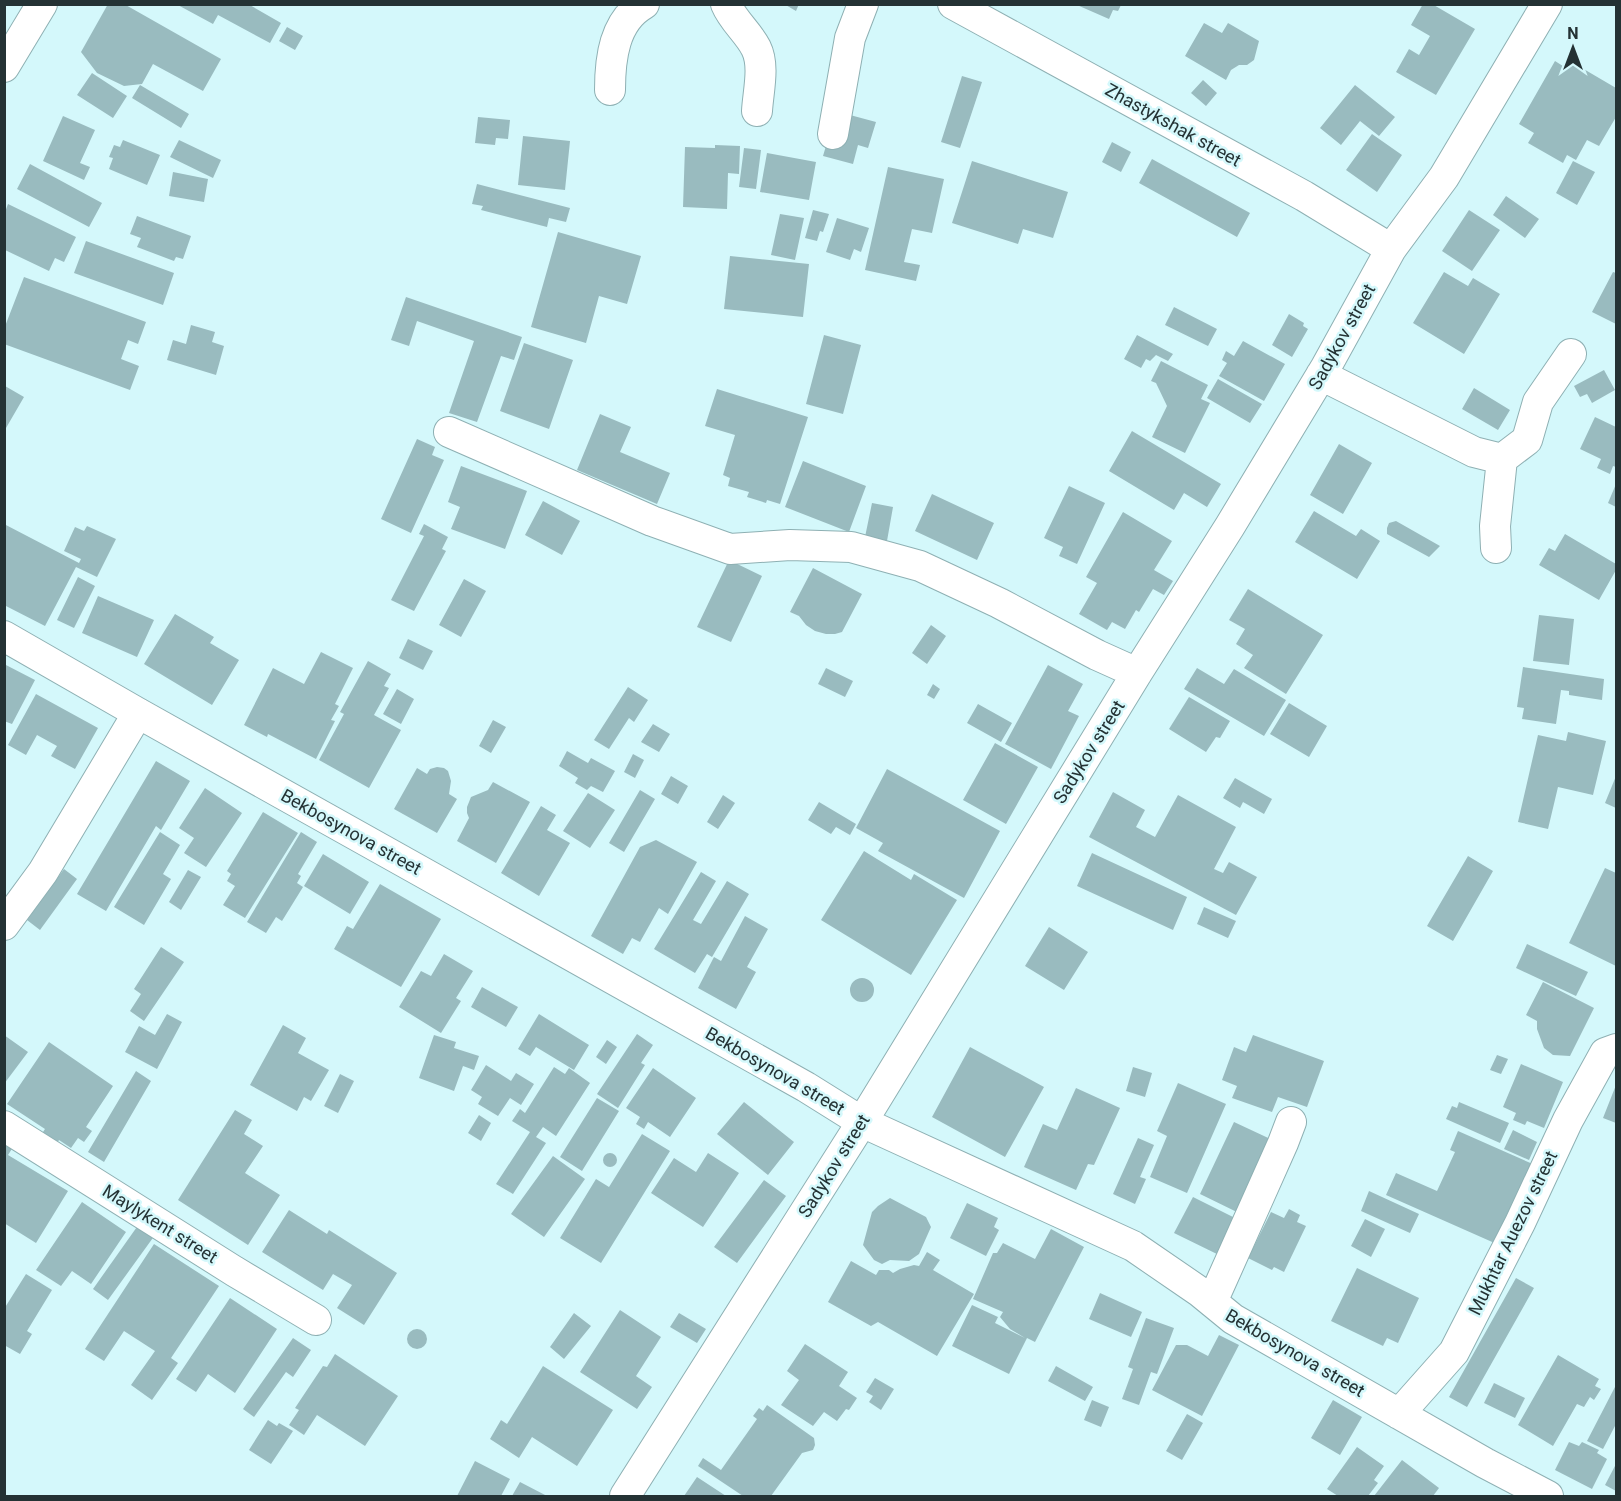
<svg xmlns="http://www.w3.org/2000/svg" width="1621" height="1501" font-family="Roboto,sans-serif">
	<rect width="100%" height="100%" fill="#d4f8fb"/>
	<path fill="#99bbbf" d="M108,4H124L221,59L203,91L153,64L142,84L124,86L97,73L81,52Z
		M176,4H248L281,23L270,43L218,15L213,24Z
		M784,4H799L796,11Z
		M1423,4H1432L1475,29L1436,95L1396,72L1409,49L1419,55L1430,36L1411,25Z
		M1077,5H1121L1118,11L1113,10L1109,19Z
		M1204,23L1222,33L1228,23L1259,41L1254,60L1247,65H1239L1231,70L1226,80L1185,56Z
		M287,27L303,36L295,50L279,41Z
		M1555,61L1566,68L1570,61L1616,88V117L1599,146L1587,140L1576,160L1567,155L1563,163L1528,143L1534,133L1519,124Z
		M92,73L127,96L113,118L77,95Z
		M962,76L982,82L960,148L941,142Z
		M1203,80L1217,93L1206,106L1191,93Z
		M140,85L189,114L181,128L132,98Z
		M1355,85L1395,117L1379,136L1360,121L1341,145L1320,128Z
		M850,115L876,122L868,148L858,145L853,164L823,156L828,139Z
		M63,116L95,130L80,163L90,167L84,180L43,161Z
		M478,117L510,120L508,139L496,138L495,145L475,143Z
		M1372,134L1402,155L1377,192L1346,170Z
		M523,136L570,141L565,190L518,185Z
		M123,140L160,155L147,185L109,169L113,158L109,157L114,145L120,147Z
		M179,140L221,160L213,178L170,157Z
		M1112,142L1131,152L1121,172L1102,162Z
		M715,145L740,146L739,174L728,173L727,209L683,207L685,147L715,148Z
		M744,148L761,150L756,189L739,187Z
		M767,153L816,162L809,200L760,192Z
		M1152,159L1250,213L1237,237L1139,183Z
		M972,161L1068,192L1053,238L1023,229L1018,244L952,223Z
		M1573,161L1595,172L1577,205L1556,193Z
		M30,164L102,203L89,227L17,189Z
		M888,167L944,179L932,233L912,229L904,262L920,265L916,281L865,270Z
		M173,172L208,179L204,202L169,196Z
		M477,184L570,208L566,222L549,218L547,227L481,210L483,206L472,204Z
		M1506,196L1539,219L1525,238L1493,215Z
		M8,204L76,237L64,262L55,258L49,271L5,250V212Z
		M813,210L829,214L823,232L820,231L817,241L805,238Z
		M1469,210L1500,230L1472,271L1442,251Z
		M780,214L804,218L795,260L771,255Z
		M137,216L191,236L183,259L176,257L174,261L137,247L141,238L130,234Z
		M837,218L869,228L861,252L854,249L850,260L826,252Z
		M558,232L641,256L627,304L599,296L586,343L531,327Z
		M86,241L174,273L163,305L74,273Z
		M730,256L809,264L803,317L724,309Z
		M1444,272L1468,286L1473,278L1500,294L1464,354L1413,323Z
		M1613,272L1616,273V324L1592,312Z
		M24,277L146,322L138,344L128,340L121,359L139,366L130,390L4,344V329Z
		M406,297L522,337L514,360L501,356L477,422L449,413L474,341L417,321L409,346L391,340Z
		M1174,307L1217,329L1208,346L1165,325Z
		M1289,314L1304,323L1303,326L1308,329L1292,357L1272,345Z
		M191,325L215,332L212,342L224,346L216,375L167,360L173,340L186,344Z
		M824,335L861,345L843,414L806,404Z
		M1137,335L1173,354L1168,361L1156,355L1150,361L1146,359L1141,368L1124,359Z
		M1243,341L1285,364L1264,401L1219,376L1227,363L1222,360L1226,351L1234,356Z
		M524,343L573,360L549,429L500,411Z
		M1161,361L1208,385L1201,399L1210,403L1185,453L1152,437L1167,406L1156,383L1151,381Z
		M1604,370L1615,390L1592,403L1587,394L1580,397L1574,386Z
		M1218,379L1262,404L1250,423L1207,398Z
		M5,386L24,397L6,428L5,427Z
		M1474,388L1510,410L1498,430L1462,409Z
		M717,389L808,417L780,504L767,500L766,503L747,497L749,492L728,486L730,478L723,475L735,435L705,426Z
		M600,414L631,427L620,452L670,473L657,504L577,470Z
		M1595,417L1616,427V467L1613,466L1610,474L1597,468L1601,459L1580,449Z
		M1132,431L1221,484L1207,507L1184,493L1174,510L1109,471Z
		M417,439L435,447L432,455L444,460L411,533L381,519Z
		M1339,444L1372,463L1343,514L1310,495Z
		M803,461L866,486L849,532L785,507Z
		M461,466L527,491L505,549L451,529L460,507L448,502Z
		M1616,484V507L1608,503Z
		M1069,486L1105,503L1077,564L1059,556L1063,547L1044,538Z
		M932,494L994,523L977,560L915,531Z
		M543,501L580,521L562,555L525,535Z
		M872,503L893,507L887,541L865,537Z
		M1314,511L1356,536L1361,529L1380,541L1357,579L1295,542Z
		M1123,512L1172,541L1154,570L1173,581L1164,595L1153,589L1139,612L1136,610L1125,629L1112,622L1107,630L1079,614L1097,583L1086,577Z
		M1396,521L1440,546L1429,557L1387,534V528L1389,523Z
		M4,524L79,563L81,559L64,551L75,527L84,531L87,526L116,539L97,577L76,567L45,626L4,605Z
		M424,524L448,537L442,549L446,551L414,611L391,600L424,536L419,534Z
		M1565,534L1616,564V570L1599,600L1539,565L1549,548L1555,551Z
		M729,560L762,576L731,642L697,627Z
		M813,568L862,594L842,632L835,634H826L815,631L806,625L799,616L790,612Z
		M78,577L95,586L74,628L57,620Z
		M464,579L486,591L461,637L439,625Z
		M1248,589L1323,635L1286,694L1244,668L1253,655L1236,644L1245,629L1229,620Z
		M98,596L154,620L137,657L82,633Z
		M175,614L214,637L210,643L239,660L212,705L144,664Z
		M1539,615L1574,619L1569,665L1533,661Z
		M931,625L946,636L927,664L912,653Z
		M408,639L433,651L423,670L399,658Z
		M321,652L353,668L335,704L339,706L331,720L335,721L316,759L268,734L267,737L244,725L273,668L304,684Z
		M368,661L391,674L384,686L389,688L374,715L401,730L369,788L319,760L344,714L340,712Z
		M4,664L35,680L12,724L4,721Z
		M1048,665L1083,684L1068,711L1079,716L1051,769L1005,744Z
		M1523,667L1604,679L1602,700L1569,695V691L1561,690L1556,724L1522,719L1524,708L1517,707Z
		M826,668L853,681L845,697L818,684Z
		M1197,668L1224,684L1234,669L1286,700L1264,736L1184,689Z
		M933,684L940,689L934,699L927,695Z
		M628,687L648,700L634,722L629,718L609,749L594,740Z
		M397,689L414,699L401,724L383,714Z
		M36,694L98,728L75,769L51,756L57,746L37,735L26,755L8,745Z
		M1189,697L1230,721L1220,738L1216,737L1206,752L1169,729Z
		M1289,703L1327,726L1309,757L1270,734Z
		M978,704L1012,723L1001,742L967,723Z
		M493,720L506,727L491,753L479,746Z
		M653,724L670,734L659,752L641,742Z
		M1568,732L1606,741L1593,795L1558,787L1548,829L1518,822L1538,735L1566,741Z
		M995,743L1038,767L1006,824L963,800Z
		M567,751L588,763L591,758L615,771L603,792L591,786L587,790L575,783L578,778L559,766Z
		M633,754L644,760L635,778L624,772Z
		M156,761L190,781L161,830L156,826L106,911L77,894Z
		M437,767L444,768L448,771L451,781L449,794L457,799L437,833L394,809L417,768L427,774L430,769Z
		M887,769L1000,831L964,898L878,851L883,843L856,828Z
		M671,776L688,786L678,804L661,794Z
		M1616,776V808L1605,803Z
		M1235,778L1272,799L1264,814L1243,802L1240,808L1223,798Z
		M493,782L530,802L496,863L457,841L469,818L467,813V807L471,797L488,790Z
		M205,788L242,813L206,867L184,853L194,838L179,828Z
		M640,790L655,799L624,852L609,843Z
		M1113,792L1145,810L1136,827L1155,837L1178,795L1236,827L1214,869L1223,873L1229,862L1257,877L1236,915L1089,837Z
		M588,793L615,810L590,848L563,831Z
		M723,795L735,803L718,829L707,822Z
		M819,802L856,824L850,835L836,827L831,834L808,820Z
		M541,806L556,815L547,830L570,843L539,896L501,873Z
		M263,812L298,833L245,918L223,905L235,886L227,881L231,874L227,871Z
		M160,832L180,845L163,874L171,879L144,925L114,907Z
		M301,832L317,842L298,874L301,876L297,883L303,887L282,921L276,917L266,933L247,922Z
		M656,840L697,862L668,914L659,908L640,942L632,938L623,954L591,936L640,847Z
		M864,851L911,880L914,874L957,900L911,975L821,920Z
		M1092,853L1187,897L1173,930L1077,886Z
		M323,854L369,882L350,914L304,886Z
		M1468,856L1493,871L1453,941L1427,926Z
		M1605,868L1616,873V966L1569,943Z
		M64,869L77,879L40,930L27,920Z
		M188,870L201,877L181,910L169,902Z
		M701,872L716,881L693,920L701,924L727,881L749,894L712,957L707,954L695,973L654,949Z
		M380,884L441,919L401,987L334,949L347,926L353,929Z
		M1204,907L1236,921L1228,938L1197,924Z
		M745,916L768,929L747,967L756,972L736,1009L698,988L714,957L721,961Z
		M1049,927L1088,952L1064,990L1025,966Z
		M1527,944L1588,972L1576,996L1516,968Z
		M161,947L184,962L144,1021L130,1011L141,994L134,989Z
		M444,954L473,971L456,998L461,1001L441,1033L399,1007L421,971L431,976Z
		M850 990a12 12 0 1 1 24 0a12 12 0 1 1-24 0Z
		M1543,982L1594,1008L1570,1056L1553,1055L1544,1048L1537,1029V1021L1526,1015Z
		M482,987L518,1007L506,1027L471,1007Z
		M167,1014L182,1022L157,1069L125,1052L139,1026L155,1035Z
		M539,1014L589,1045L574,1070L536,1047L530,1056L518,1049Z
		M283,1025L306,1038L298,1053L329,1070L311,1101L304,1097L297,1111L250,1085Z
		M637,1034L653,1045L641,1063L645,1065L618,1108L597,1094Z
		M4,1035L28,1052L4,1084Z
		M434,1035L456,1042L454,1048L479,1056L474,1070L463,1066L454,1091L419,1078Z
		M1253,1035L1324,1061L1307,1107L1278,1097L1272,1112L1232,1098L1237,1086L1222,1080L1234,1047L1246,1052Z
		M607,1040L617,1047L606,1064L596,1057Z
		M49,1042L113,1086L86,1127L92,1131L84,1142L78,1138L71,1148L59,1140L56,1145L41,1135L45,1129L7,1104Z
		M970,1047L1044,1087L1005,1157L932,1117Z
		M1497,1055L1508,1059L1501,1074L1490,1070Z
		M1521,1064L1563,1082L1544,1128L1527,1121L1525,1125L1513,1120L1516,1113L1503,1107Z
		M486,1065L511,1081L516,1073L534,1084L521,1105L510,1098L498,1116L478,1104L482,1097L471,1090Z
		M554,1067L565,1074L569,1068L590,1083L556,1136L543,1127L536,1137L546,1143L513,1194L496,1184L530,1132L512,1121L520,1109L525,1113Z
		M1133,1067L1152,1073L1145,1097L1126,1091Z
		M653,1068L696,1098L670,1137L648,1122L644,1129L636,1124L640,1117L626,1108Z
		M136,1071L151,1081L104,1162L88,1152Z
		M340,1074L354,1081L338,1113L324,1106Z
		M1178,1083L1226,1104L1187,1193L1150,1177L1167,1136L1157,1131Z
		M1616,1085V1123L1603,1118Z
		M1076,1088L1120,1108L1094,1165L1088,1164L1076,1190L1024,1167L1043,1124L1057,1130Z
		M597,1098L619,1111L582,1171L560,1157Z
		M744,1102L794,1142L768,1175L717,1134Z
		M1459,1102L1509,1123L1500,1143L1446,1119L1452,1106L1457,1108Z
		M235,1110L252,1120L244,1134L263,1146L245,1173L280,1195L248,1245L178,1200Z
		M479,1115L491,1123L481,1141L468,1133Z
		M1234,1122L1277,1142L1243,1215L1200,1194Z
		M1513,1130L1537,1142L1529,1160L1504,1149Z
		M1458,1131L1535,1165L1499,1245L1386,1195L1396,1173L1437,1191L1455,1152L1450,1150Z
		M642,1134L670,1151L601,1263L560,1238L596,1179L609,1187Z
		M4,1137L15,1144L8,1155L68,1191L36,1243L4,1223Z
		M1138,1138L1154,1145L1140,1177L1146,1179L1135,1204L1113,1194Z
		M708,1153L739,1173L703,1227L651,1193L674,1158L696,1172Z
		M603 1160a7 7 0 1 1 14 0a7 7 0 1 1-14 0Z
		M553,1156L585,1179L544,1237L511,1214Z
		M764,1180L786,1196L737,1263L714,1247Z
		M1369,1191L1419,1214L1410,1233L1361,1211Z
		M1193,1197L1239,1220L1221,1256L1174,1233Z
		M890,1198L926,1217L931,1227L919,1254L909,1261L890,1260L882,1264L874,1260L863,1245L872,1212L878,1206Z
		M82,1202L126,1232L91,1284L72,1271L61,1286L36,1270Z
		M967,1203L998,1218L994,1227L999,1230L986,1256L950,1238Z
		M1289,1209L1300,1215L1297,1222L1306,1226L1284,1272L1274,1267L1272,1270L1248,1258L1271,1212L1284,1218Z
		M289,1210L327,1234L329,1230L397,1273L364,1325L337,1308L352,1285L333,1274L323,1290L262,1252Z
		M1365,1219L1385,1229L1371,1257L1351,1246Z
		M139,1224L155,1235L108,1300L93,1289Z
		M1051,1229L1084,1247L1035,1342L1027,1338L1009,1374L952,1346L972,1305L998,1317L995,1323L1025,1338L1010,1329L1000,1317L1003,1312L973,1299L993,1253H997L1003,1243L1035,1259Z
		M154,1244L219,1286L171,1358L178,1363L152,1400L131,1385L155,1351L124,1331L104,1361L85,1349Z
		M927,1252L940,1260L933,1270L974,1294L937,1356L878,1322L871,1326L828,1302L851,1261L876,1275L879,1270H889L893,1273L900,1269L914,1265L919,1266Z
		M1357,1268L1419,1298L1398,1343L1387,1338L1383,1346L1331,1321Z
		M26,1274L52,1290L27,1331L32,1334L20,1354L4,1345V1309Z
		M1516,1278L1534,1288L1467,1407L1449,1397Z
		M1100,1293L1142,1312L1131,1337L1089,1319Z
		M230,1298L277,1329L235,1393L208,1374L196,1392L176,1379Z
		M620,1310L661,1337L636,1376L652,1387L637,1409L580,1372Z
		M574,1313L591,1326L564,1359L550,1347Z
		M679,1313L706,1329L697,1343L670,1327Z
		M1146,1318L1174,1328L1157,1374L1151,1372L1139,1405L1122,1399L1133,1369L1128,1367Z
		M407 1339a10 10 0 1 1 20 0a10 10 0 1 1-20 0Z
		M1219,1335L1239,1345L1202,1416L1152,1390L1176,1345H1187L1208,1356Z
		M293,1338L311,1350L293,1377L286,1372L254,1417L243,1409Z
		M805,1344L848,1372L839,1386L857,1398L849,1410L846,1409L837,1421L824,1412L813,1426L781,1405L799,1380L787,1371Z
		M335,1354L398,1396L365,1446L317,1415L304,1435L289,1425L299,1410L295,1408L323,1366L327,1367Z
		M1558,1355L1599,1379L1595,1386L1601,1389L1594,1400L1590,1397L1584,1407L1577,1404L1553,1446L1518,1425Z
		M543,1366L613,1410L577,1466L532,1437L519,1458L490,1439L501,1420L507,1424Z
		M1056,1366L1093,1387L1085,1401L1048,1381Z
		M875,1378L894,1389L881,1410L869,1402L873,1396L866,1392Z
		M1494,1383L1525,1398L1515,1418L1484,1403Z
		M1616,1385V1424L1603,1449L1587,1441Z
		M1092,1400L1109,1407L1101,1427L1084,1420Z
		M1333,1400L1362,1417L1340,1455L1311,1438Z
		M767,1405L814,1438L815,1445L813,1450L802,1453L771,1496H743L698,1466L703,1458L721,1470L757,1419L753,1416L759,1408L763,1411Z
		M1187,1414L1203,1423L1182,1460L1166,1451Z
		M268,1420L277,1426L279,1423L293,1431L271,1464L249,1450Z
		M1569,1442L1579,1446L1582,1442L1599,1450L1597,1453L1607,1459L1592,1489L1555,1470Z
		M1357,1447L1384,1466L1374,1480L1378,1483L1368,1496H1338L1327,1489Z
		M1402,1460L1439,1488L1433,1496H1374Z
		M475,1461L510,1479L501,1496H457Z
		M1616,1464V1491L1605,1485Z
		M697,1477L726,1496H684Z
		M520,1482L547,1496H512Z"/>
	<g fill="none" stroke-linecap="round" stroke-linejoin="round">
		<defs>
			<path id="minor" d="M726,4C733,21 748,32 756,48C765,66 758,92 757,111
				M953,4L1304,196L1391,249
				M4,67L42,4
				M610,90C610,59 614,21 644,4
				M833,134L850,38L863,4
				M1321,375L1474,452L1502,459L1527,440L1538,402L1571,354
				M449,432L652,521L730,549L790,545L851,547L920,566L999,603L1097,655L1137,673
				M1496,548L1495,526L1502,459
				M4,636L138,713L806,1087L862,1122L1133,1246L1200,1292L1233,1319L1485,1463L1548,1496
				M4,925L43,872L138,713
				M4,1126L234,1271L316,1320
				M1212,1302L1283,1143L1291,1122
				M1399,1414L1454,1352L1520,1223L1568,1120L1605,1053L1616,1049
				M625,1496L862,1122L1137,673L1230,526L1326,367L1391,249L1444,177L1547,4"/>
		</defs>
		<use href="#minor" stroke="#8eb0b3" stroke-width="32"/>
		<use href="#minor" stroke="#fff" stroke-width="30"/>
	</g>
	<g text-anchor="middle" stroke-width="5" stroke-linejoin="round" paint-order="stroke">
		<g font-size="18" fill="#243234" stroke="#d4f8fb">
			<text transform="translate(1173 125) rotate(29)" y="6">Zhastykshak street</text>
			<text transform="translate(1342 337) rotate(-61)" y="6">Sadykov street</text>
			<text transform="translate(1089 752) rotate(-58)" y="6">Sadykov street</text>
			<text transform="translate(351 832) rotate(29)" y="6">Bekbosynova street</text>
			<text transform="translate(775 1071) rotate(30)" y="6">Bekbosynova street</text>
			<text transform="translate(834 1166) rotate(-58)" y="6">Sadykov street</text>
			<text transform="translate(160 1224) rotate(32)" y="6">Maylykent street</text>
			<text transform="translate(1513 1233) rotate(-64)" y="6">Mukhtar Auezov street</text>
			<text transform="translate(1295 1353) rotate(30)" y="6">Bekbosynova street</text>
		</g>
	</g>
	<rect width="1621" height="1501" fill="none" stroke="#243234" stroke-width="12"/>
	<g transform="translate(1573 48)" stroke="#d4f8fb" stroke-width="4.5" paint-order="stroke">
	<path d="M0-4.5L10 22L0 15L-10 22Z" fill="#243234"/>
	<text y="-9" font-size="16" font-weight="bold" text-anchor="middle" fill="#243234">N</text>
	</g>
</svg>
